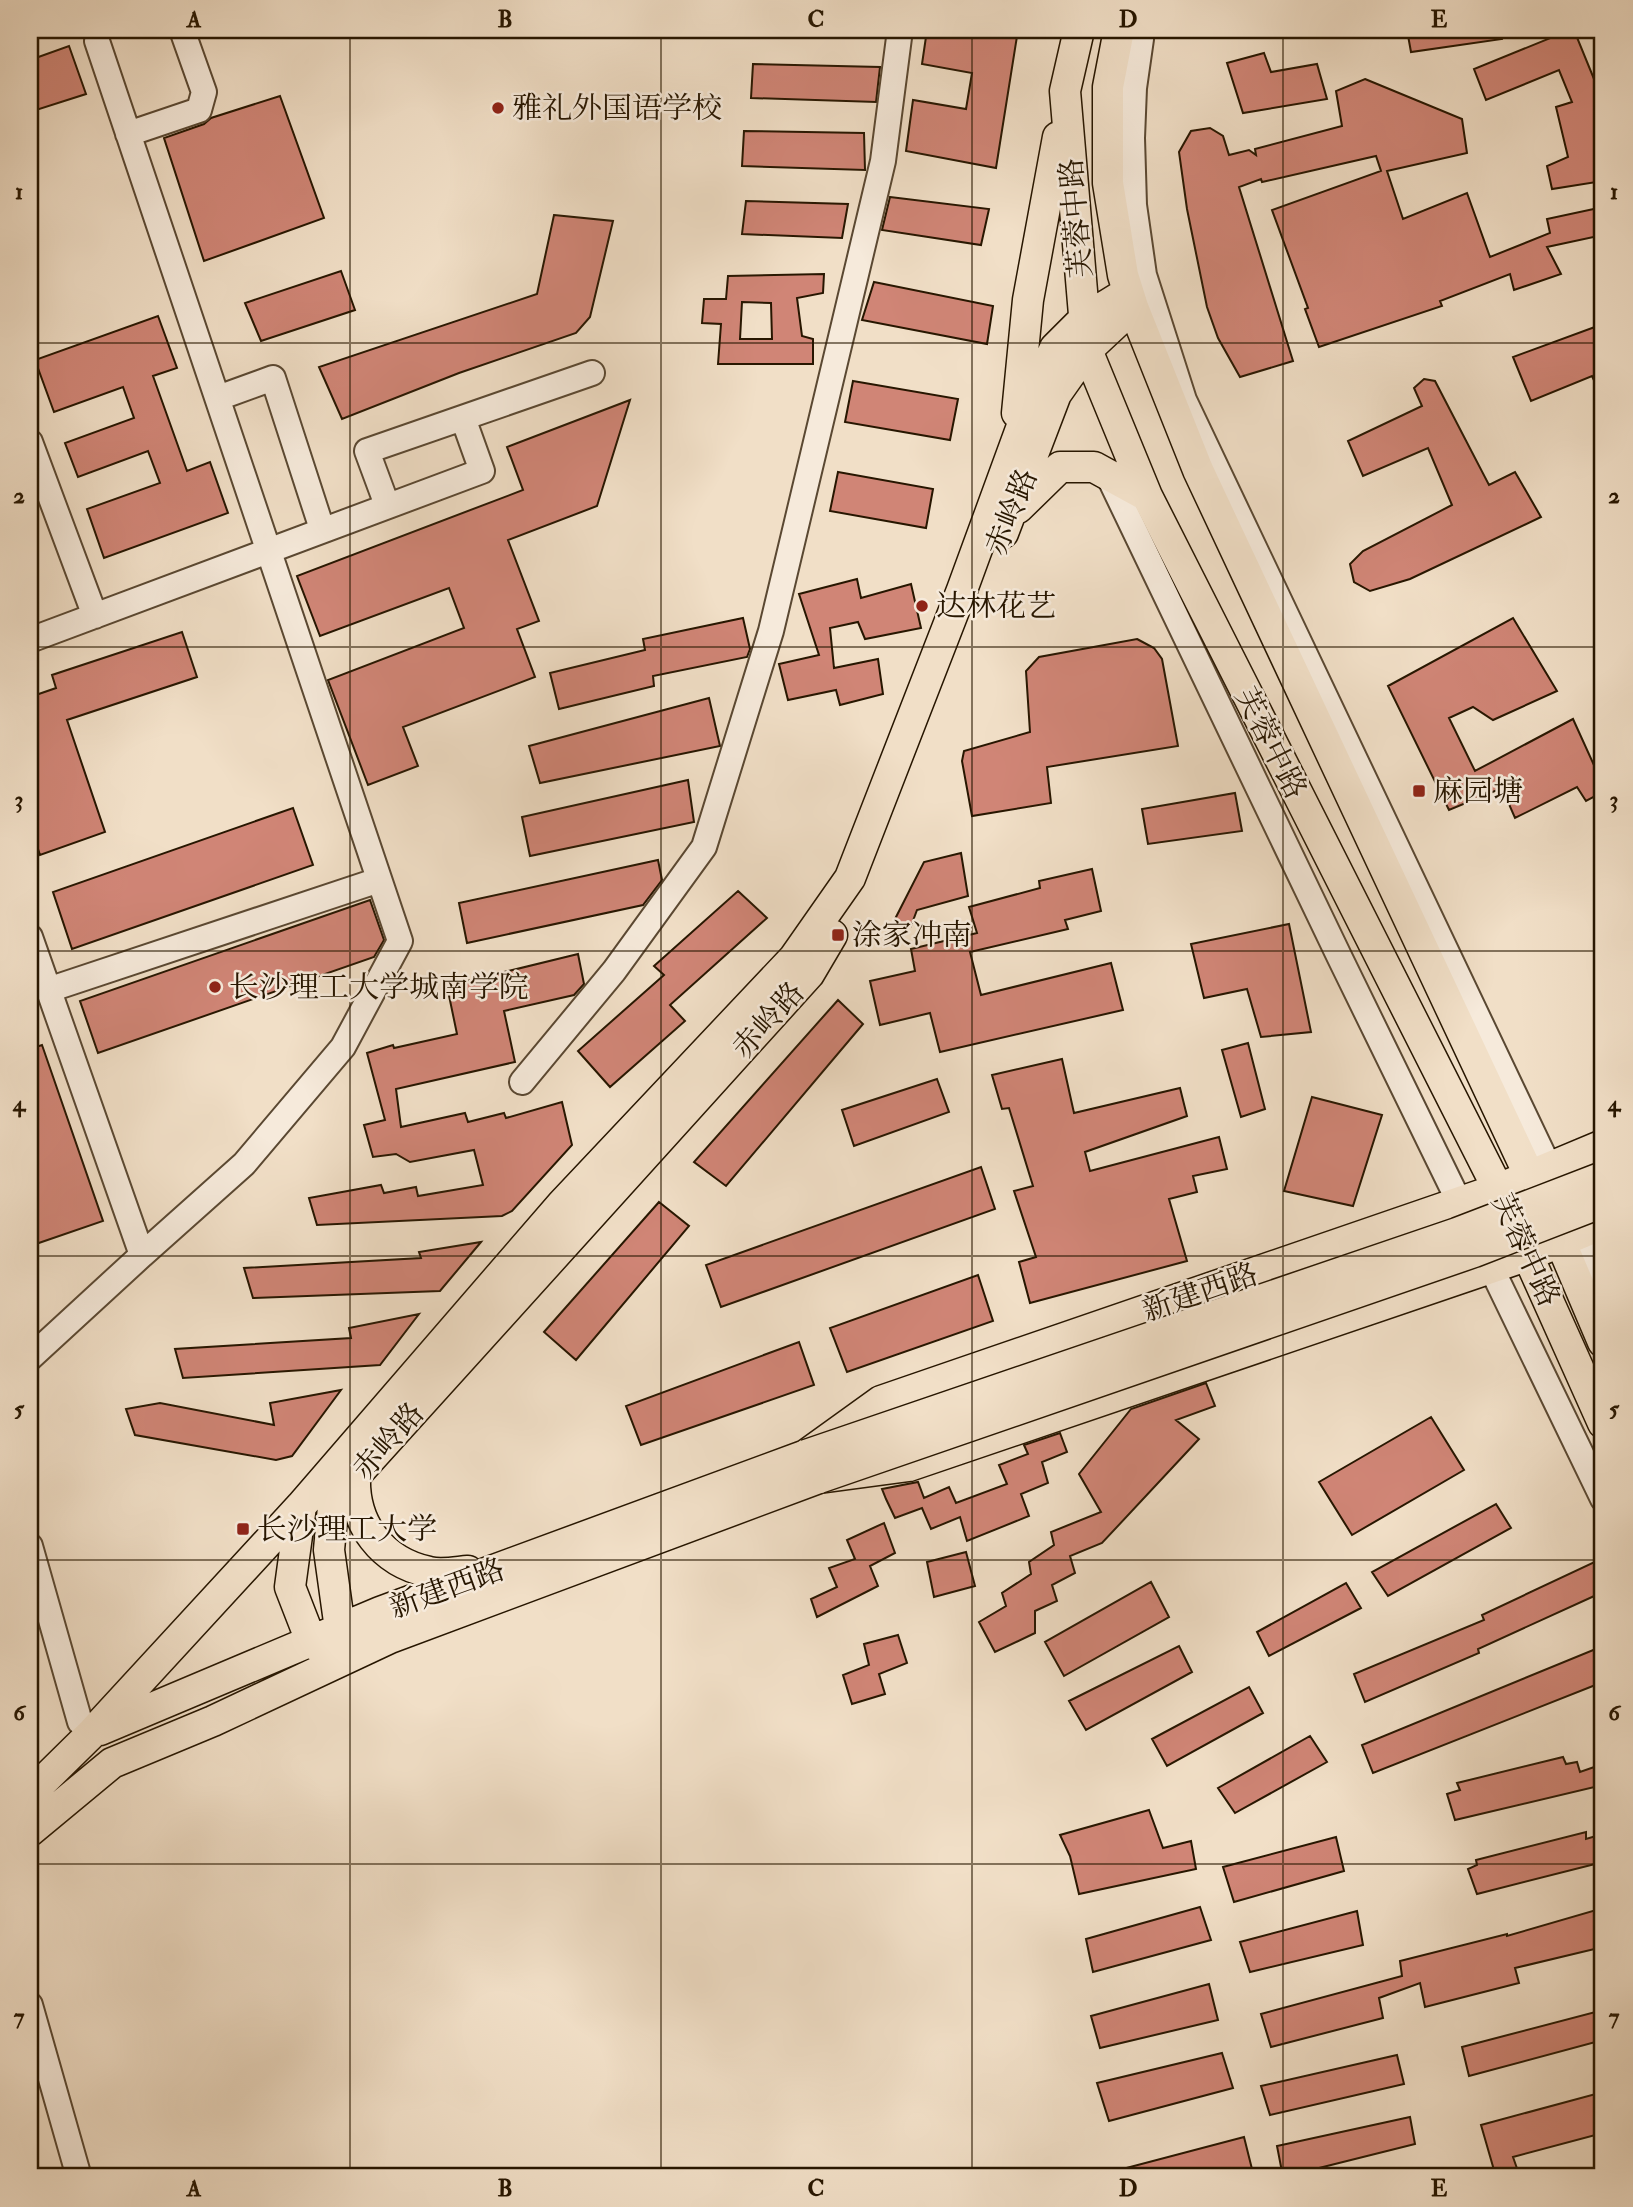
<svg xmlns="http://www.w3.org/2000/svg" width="1633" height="2207" font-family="'IM FELL Double Pica','Noto Serif SC',serif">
	<rect width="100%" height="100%" fill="#f1dfc7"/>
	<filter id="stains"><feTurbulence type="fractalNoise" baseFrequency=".00286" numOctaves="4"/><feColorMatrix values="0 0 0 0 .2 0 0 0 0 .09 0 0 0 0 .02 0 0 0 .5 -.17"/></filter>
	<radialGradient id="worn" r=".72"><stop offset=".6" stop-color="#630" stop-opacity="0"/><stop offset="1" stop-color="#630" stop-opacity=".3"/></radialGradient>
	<path fill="#d08576" stroke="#271600" stroke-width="2" fill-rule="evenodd" d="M927,30H951L982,34L983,30H1018L996,168L906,151L913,100L966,109L972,73L922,64Z
		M1407,30H1501L1502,39L1411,52Z
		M1557,30H1574L1603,101V181L1552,189L1547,166L1568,157L1556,107L1572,102L1559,70L1486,100L1474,69L1558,35Z
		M69,46L86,94L30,112V60Z
		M1264,53L1271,72L1317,64L1327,99L1243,113L1227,63Z
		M753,64L880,67L876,102L751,98Z
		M1365,79L1462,119L1467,153L1387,171L1403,219L1467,193L1490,257L1550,233L1547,219L1603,207V235L1547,247L1561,274L1514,290L1510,274L1440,301L1442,306L1319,347L1305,309L1308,308L1272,210L1381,171L1376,156L1262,182L1261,179L1239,187L1293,361L1240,377L1218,338L1207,307L1187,209L1179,152L1191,131L1210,128L1223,136L1229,155L1249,150L1256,155L1255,149L1342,126L1336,91Z
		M280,96L324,218L204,261L164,138L204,124L211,118Z
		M744,131L864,133L865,170L742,166Z
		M890,197L989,209L981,245L882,230Z
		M746,201L848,204L842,238L742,234Z
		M554,215L613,221L590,317L576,333L459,373L342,419L319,367L537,294Z
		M341,271L355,310L261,341L245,303Z
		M824,274L823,293L797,298L802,336L813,339V364H718L721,324L702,323L704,299H726L728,276ZM742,302L771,303L772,339H740Z
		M874,282L993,306L987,344L862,320Z
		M158,316L177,368L153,376L187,471L210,462L228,513L104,558L87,509L160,483L148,451L78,477L65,443L134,418L123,387L54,412L35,360Z
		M1603,324V400L1592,376L1531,401L1513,357Z
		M1424,379L1435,381L1489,485L1515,472L1541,517L1410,579L1370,591L1354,582L1350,564L1363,551L1452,505L1428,448L1363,476L1348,441L1422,406L1414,388Z
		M853,381L958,399L950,440L845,422Z
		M630,400L597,506L508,540L539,621L517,629L535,677L403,727L418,766L368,785L328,680L464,628L449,588L320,636L297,576L523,490L507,447Z
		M838,472L933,489L926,528L830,511Z
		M857,579L861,598L911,584L921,628L865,639L858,622L830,628L834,668L878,659L883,694L840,705L836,690L788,700L779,664L819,655L799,594Z
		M743,618L750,649L747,657L653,676L654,686L559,709L550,673L645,650L643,639Z
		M1513,618L1557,691L1493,720L1473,707L1449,718L1475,771L1573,719L1603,785V792L1586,801L1577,787L1515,818L1502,788L1449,810L1388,686Z
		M182,632L197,677L67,720L105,832L40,855L30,825V697L56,688L52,675Z
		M1137,639L1154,648L1162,659L1178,746L1047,767L1051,803L972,816L962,761L964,751L1030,732L1026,671L1039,657Z
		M709,698L720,746L540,783L529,746Z
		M688,780L694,822L530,856L522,817Z
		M1235,793L1242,831L1148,844L1142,809Z
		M293,808L313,865L72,949L53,892Z
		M961,853L968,896L917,910L911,926L894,921L924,862Z
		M658,860L662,880L643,905L467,943L459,903Z
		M1092,869L1101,911L1065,920L1068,929L970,952L981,995L1111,963L1123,1010L940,1052L930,1013L880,1025L870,981L915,971L911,949L977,933L969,907L1040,888L1039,881Z
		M738,891L767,918L670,1005L685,1021L610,1087L578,1051L664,975L654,966Z
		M370,900L384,940L374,957L98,1053L80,1001Z
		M1289,924L1311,1032L1261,1037L1247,989L1204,998L1191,944Z
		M578,954L584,984L574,995L504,1011L515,1062L396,1089L401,1127L465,1113L468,1122L504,1113L506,1118L562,1102L572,1145L512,1211L502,1216L317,1225L309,1198L381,1185L384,1193L416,1187L418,1196L483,1185L474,1150L410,1162L396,1154L373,1157L364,1125L385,1120L367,1053L393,1045L394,1048L457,1034L447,986Z
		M838,1000L863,1024L726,1186L694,1162Z
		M1248,1043L1265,1109L1241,1117L1222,1050Z
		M42,1045L103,1221L30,1246V1049Z
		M1062,1059L1074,1113L1180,1088L1187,1116L1085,1152L1090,1171L1219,1137L1227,1169L1193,1176L1197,1192L1169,1199L1187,1261L1030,1303L1019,1262L1036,1257L1014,1191L1033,1186L1009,1108L1002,1109L992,1075Z
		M937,1079L949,1112L854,1146L842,1110Z
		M1312,1097L1382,1115L1353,1206L1284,1191Z
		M981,1167L995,1209L721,1307L706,1265Z
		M659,1202L689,1226L576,1360L544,1332Z
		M481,1242L440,1291L253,1298L244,1268L421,1258L419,1252Z
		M978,1275L993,1321L847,1372L830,1328Z
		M419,1314L380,1365L183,1378L175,1349L351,1338L349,1328Z
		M799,1342L814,1385L641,1445L626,1406Z
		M1206,1383L1215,1406L1176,1420L1199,1439L1102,1543L1070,1556L1075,1573L1052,1585L1057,1601L1035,1611V1633L995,1652L979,1622L1006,1606L1002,1593L1031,1574L1029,1562L1054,1545L1051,1532L1101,1512L1079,1474L1131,1409Z
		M341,1390L292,1456L276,1460L135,1435L126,1409L160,1403L274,1425L270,1403Z
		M1431,1417L1464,1470L1352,1535L1319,1482Z
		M1060,1433L1067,1452L1042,1462L1048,1483L1021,1494L1029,1516L967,1541L960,1517L931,1529L922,1508L895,1518L886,1499L882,1489L918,1482L924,1498L949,1487L956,1503L1007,1484L999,1465L1028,1454L1024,1445Z
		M1496,1504L1511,1528L1388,1596L1372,1572Z
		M884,1523L895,1553L870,1566L878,1586L817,1617L811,1599L837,1587L829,1568L855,1559L847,1540Z
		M966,1552L975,1586L934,1597L927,1562Z
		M1603,1558V1592L1478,1649L1479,1653L1365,1702L1354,1674L1484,1620L1482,1615Z
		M1151,1582L1169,1617L1064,1676L1045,1642Z
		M1346,1583L1361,1608L1269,1656L1257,1632Z
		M898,1635L907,1663L879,1674L885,1694L852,1704L843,1675L869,1665L864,1644Z
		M1179,1646L1192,1672L1086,1730L1069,1701Z
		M1603,1646V1682L1373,1773L1362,1745Z
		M1249,1687L1263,1713L1167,1766L1152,1739Z
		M1310,1736L1327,1762L1235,1813L1218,1788Z
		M1563,1757L1566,1764L1577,1762L1580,1772L1603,1764V1785L1455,1820L1447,1794L1460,1790L1457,1783Z
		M1149,1810L1163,1848L1191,1841L1196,1869L1079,1894L1070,1856L1060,1835Z
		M1586,1832V1839L1596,1836L1603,1862L1477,1894L1468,1869L1477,1865L1476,1860Z
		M1336,1837L1344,1871L1234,1902L1223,1867Z
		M1200,1907L1211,1940L1093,1972L1086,1939Z
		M1603,1908V1947L1515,1968L1519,1983L1425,2007L1420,1983L1379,1998L1383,2018L1271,2047L1261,2014L1402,1976L1400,1961L1507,1934V1936Z
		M1357,1911L1363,1945L1250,1972L1240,1942Z
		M1209,1984L1218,2020L1100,2048L1091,2016Z
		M1603,2010V2040L1469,2076L1462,2047Z
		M1222,2053L1233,2088L1109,2121L1097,2083Z
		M1397,2055L1404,2084L1270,2115L1261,2086Z
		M1603,2092V2133L1513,2157L1520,2177H1496L1481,2125Z
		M1410,2117L1415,2144L1283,2177L1277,2146Z
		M1244,2137L1252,2169L1223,2177H1111V2172Z"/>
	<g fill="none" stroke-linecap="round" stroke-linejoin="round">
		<defs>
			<path id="minor" d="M1138,30L1141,39L1134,88L1132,138L1134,205L1144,275L1184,400L1557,1184
				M97,41L400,941L343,1047L244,1164L142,1255
				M128,134L199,110L204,92L182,30
				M218,398L273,378L322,529
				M30,442L95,616
				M1108,475L1339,956L1467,1218
				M387,505L367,451L592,373
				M30,640L482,471L463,418
				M30,937L142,1255L30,1358
				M48,990L379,880
				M522,1082L614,971L704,847L771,631L883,161L900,30
				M1573,1217L1603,1279
				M1483,1251L1603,1499
				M30,1546L80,1722
				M30,2005L79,2177"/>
			<path id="major" d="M1079,30L1065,91L1087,350L1147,496L1498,1189L1603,1423
				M1119,30L1108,87V183L1123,275L1133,307L1198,470L1561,1243L1603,1342
				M1017,413L1028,300L1058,137
				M1018,508L1060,467H1094L1147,496
				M1003,533L1056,394L1087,350L1133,307
				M355,1476C353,1524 382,1562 429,1572C441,1575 456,1572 468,1571
				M301,1506L290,1587L311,1641L326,1653
				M338,1648L340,1629L329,1550L333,1507L355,1476L809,974L832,935
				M100,1730L380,1612L806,1455L881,1401L1498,1189L1603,1145
				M30,1794L92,1733L301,1506L562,1204L794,958L850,878L962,590L1033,396L1055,348L1084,319L1128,292
				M30,1831L112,1763L213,1721L390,1638L819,1478L909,1466L1529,1255L1603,1224"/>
		</defs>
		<use href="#minor" stroke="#5a4832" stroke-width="28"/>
		<use href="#major" stroke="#271600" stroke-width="33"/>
		<use href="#minor" stroke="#f6eadb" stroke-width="24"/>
		<use href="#major" stroke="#f1dfc7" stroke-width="30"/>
		<defs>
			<path id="major-bridge" d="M806,1455L1457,1233L1603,1177
				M819,1478L1474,1252L1603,1202"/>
		</defs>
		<use href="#major-bridge" stroke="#271600" stroke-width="33" stroke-linecap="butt"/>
		<use href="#major-bridge" stroke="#f1dfc7" stroke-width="30"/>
	</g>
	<path fill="none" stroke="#271600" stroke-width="2" stroke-opacity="0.55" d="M350,30V2177M661,30V2177M972,30V2177M1283,30V2177M30,343H1603M30,647H1603M30,951H1603M30,1256H1603M30,1560H1603M30,1864H1603"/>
	<g fill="#8f2418" stroke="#f6eadb" stroke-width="2.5">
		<circle cx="498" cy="108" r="7"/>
		<circle cx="922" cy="606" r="7"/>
		<rect x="1412" y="784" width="14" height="14" rx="3.5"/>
		<rect x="831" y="928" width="14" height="14" rx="3.5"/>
		<circle cx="215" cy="987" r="7"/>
		<rect x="236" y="1522" width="14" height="14" rx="3.5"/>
	</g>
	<g text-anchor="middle" stroke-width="5" stroke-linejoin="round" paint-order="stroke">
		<g font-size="30" fill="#271600" stroke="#f6eadb" text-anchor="start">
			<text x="512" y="118">雅礼外国语学校</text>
			<text x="936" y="616">达林花艺</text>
			<text x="1433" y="801">麻园塘</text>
			<text x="852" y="945">涂家冲南</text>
			<text x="229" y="997">长沙理工大学城南学院</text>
			<text x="257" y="1539">长沙理工大学</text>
		</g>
		<g font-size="30" fill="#271600" stroke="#f6eadb">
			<text transform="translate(1076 218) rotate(-95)" y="10">芙蓉中路</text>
			<text transform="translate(1011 512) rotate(-68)" y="10">赤岭路</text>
			<text transform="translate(1271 743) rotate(63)" y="10">芙蓉中路</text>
			<text transform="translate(768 1020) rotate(-48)" y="10">赤岭路</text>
			<text transform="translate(1526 1250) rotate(65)" y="10">芙蓉中路</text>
			<text transform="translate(1200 1292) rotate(-19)" y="10">新建西路</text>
			<text transform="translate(388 1441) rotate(-49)" y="10">赤岭路</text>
			<text transform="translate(447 1588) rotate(-20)" y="10">新建西路</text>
		</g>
	</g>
	<rect width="1633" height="2207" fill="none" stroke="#f1dfc7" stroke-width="77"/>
	<rect x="38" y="38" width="1556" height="2130" fill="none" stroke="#271600" stroke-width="2.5"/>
	<g font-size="23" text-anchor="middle" font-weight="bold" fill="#271600">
		<text x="194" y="27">A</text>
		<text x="505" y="27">B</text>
		<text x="816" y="27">C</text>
		<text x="1128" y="27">D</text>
		<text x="1439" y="27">E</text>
		<text x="19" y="199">1</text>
		<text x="1614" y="199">1</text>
		<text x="19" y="503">2</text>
		<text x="1614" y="503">2</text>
		<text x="19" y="807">3</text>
		<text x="1614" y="807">3</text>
		<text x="19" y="1111">4</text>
		<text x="1614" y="1111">4</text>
		<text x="19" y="1416">5</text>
		<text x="1614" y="1416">5</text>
		<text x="19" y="1720">6</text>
		<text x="1614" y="1720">6</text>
		<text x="19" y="2024">7</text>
		<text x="1614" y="2024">7</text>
		<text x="194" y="2196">A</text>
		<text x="505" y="2196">B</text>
		<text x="816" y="2196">C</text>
		<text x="1128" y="2196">D</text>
		<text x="1439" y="2196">E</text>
	</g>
	<rect width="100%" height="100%" filter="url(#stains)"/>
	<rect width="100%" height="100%" fill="url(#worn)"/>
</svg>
